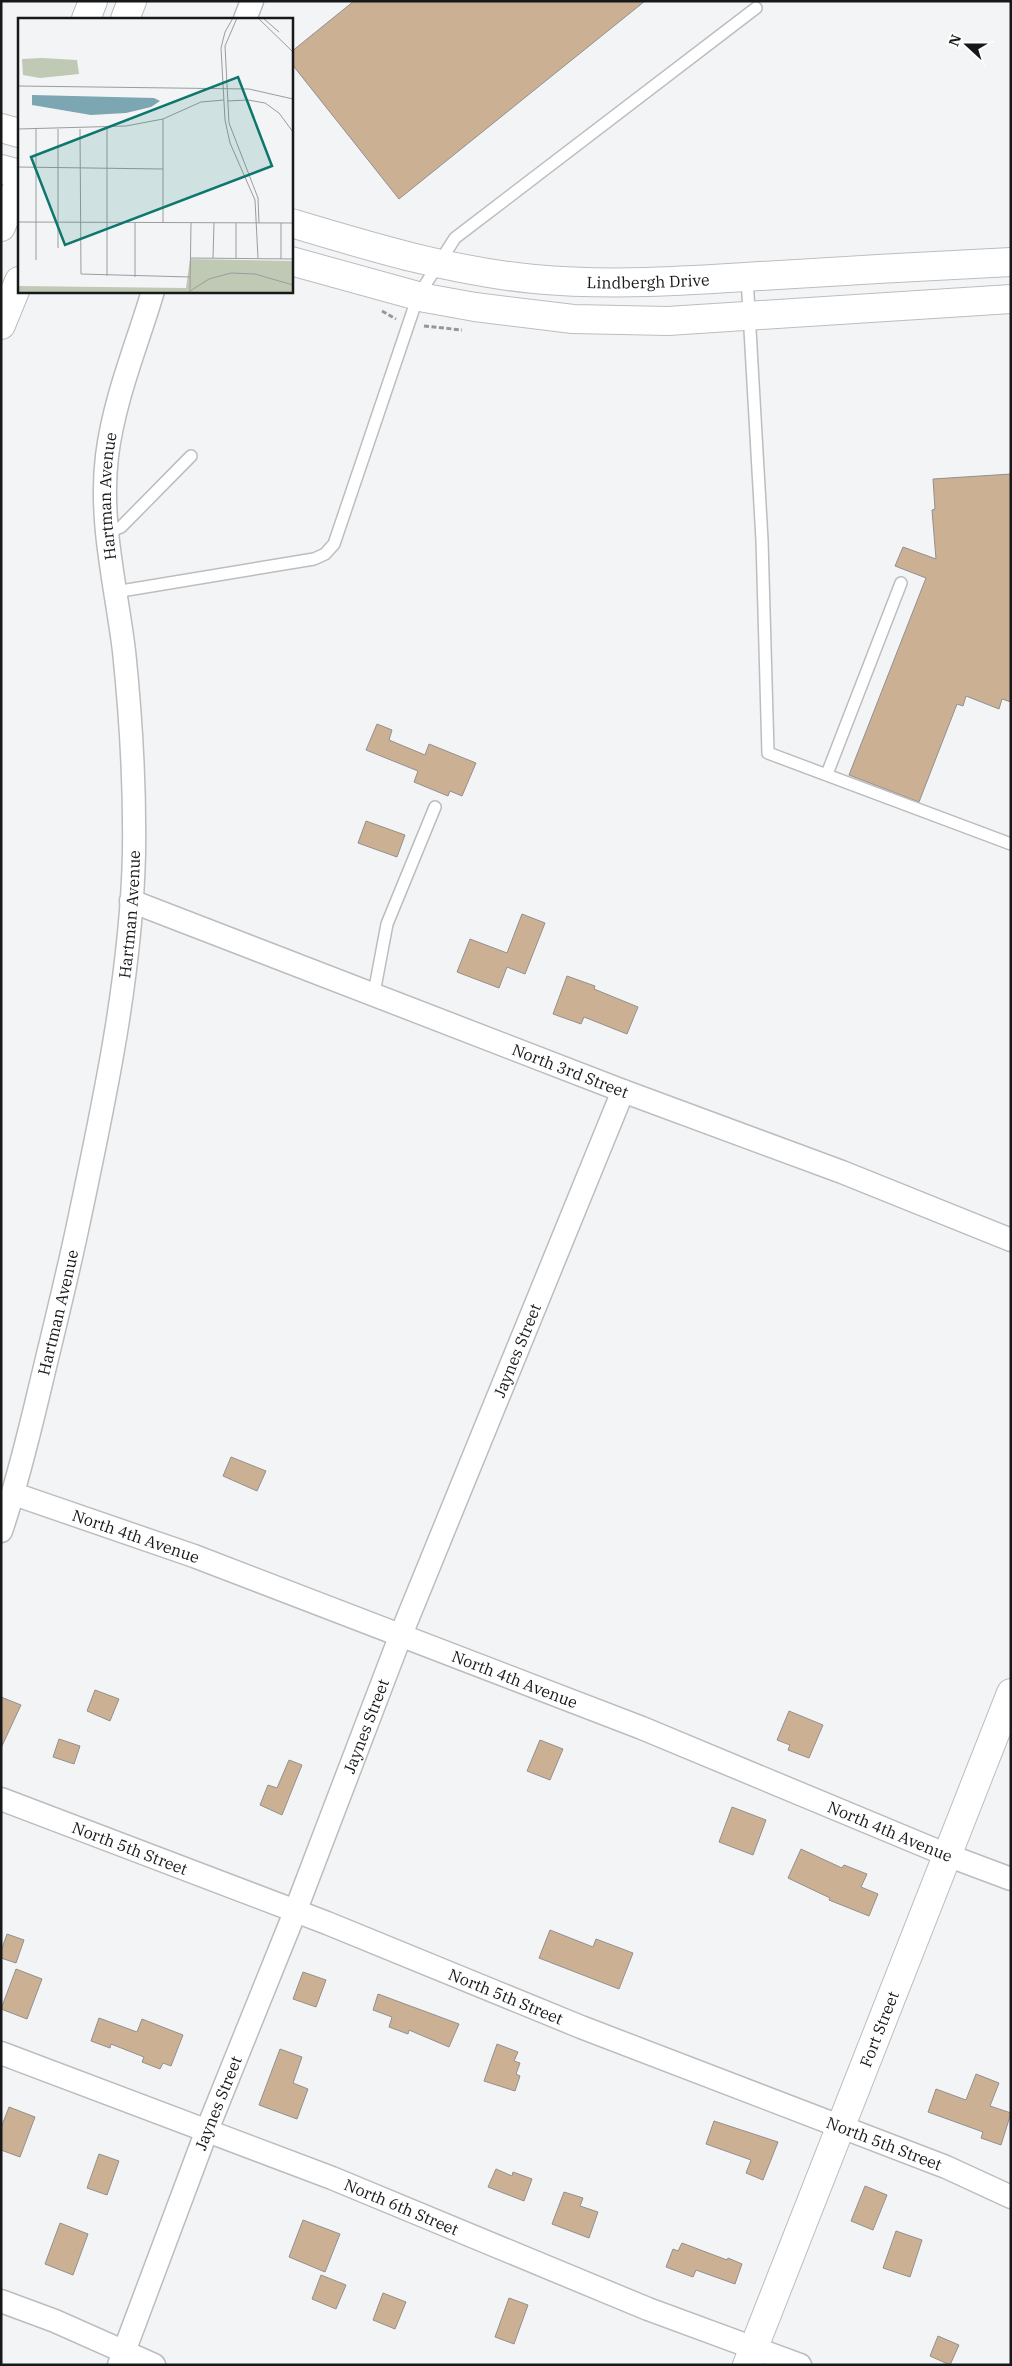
<svg xmlns="http://www.w3.org/2000/svg" width="1012" height="2366" font-family="'IBM Plex Serif',serif">
	<rect width="100%" height="100%" fill="#f3f4f6"/>
	<path fill="#ccb094" stroke="#92908e" d="M354,1H645L399,199L291,63V52Z
		M1011,474V702L1002,699L999,709L966,696L963,706L957,704L919,802L849,775L926,578L895,566L903,547L936,559L932,510L935,509L933,479Z
		M377,724L392,730L389,740L425,755L429,744L476,763L462,796L450,791L448,796L414,782L418,771L366,750Z
		M366,821L405,835L397,857L358,843Z
		M522,914L545,923L525,974L507,967L499,988L457,972L470,939L507,953Z
		M567,976L595,986L594,989L638,1007L627,1034L584,1017L581,1024L553,1014Z
		M231,1457L266,1471L257,1491L223,1476Z
		M95,1690L119,1699L110,1721L87,1711Z
		M1,1697L21,1705L1,1748Z
		M789,1711L823,1725L809,1758L788,1750L790,1745L777,1740Z
		M59,1739L80,1746L74,1764L53,1757Z
		M540,1740L563,1749L550,1780L527,1771Z
		M289,1760L302,1765L282,1815L260,1805L268,1785L277,1788Z
		M732,1807L766,1820L753,1855L719,1842Z
		M801,1849L842,1868L844,1865L867,1874L861,1887L878,1894L869,1916L829,1900L830,1898L788,1878Z
		M550,1930L593,1947L596,1939L633,1953L619,1989L539,1958Z
		M7,1934L24,1940L16,1963L1,1958V1951Z
		M16,1969L42,1979L27,2019L1,2009Z
		M303,1972L326,1980L316,2007L293,1999Z
		M378,1994L459,2024L449,2047L409,2030L408,2034L389,2027L392,2017L373,2010Z
		M99,2018L137,2032L142,2019L183,2035L171,2066L163,2063L160,2069L142,2062L144,2057L111,2044L110,2048L91,2041Z
		M497,2044L518,2052L514,2061L520,2063L516,2074L520,2076L515,2091L484,2081Z
		M280,2049L302,2057L293,2083L308,2089L297,2119L259,2105Z
		M976,2074L999,2083L990,2106L1011,2113L1001,2145L981,2138L983,2132L928,2112L936,2089L966,2100Z
		M9,2107L35,2117L20,2157L1,2150V2128Z
		M714,2121L778,2142L763,2180L746,2173L751,2160L706,2144Z
		M99,2154L119,2161L107,2195L87,2188Z
		M496,2169L512,2176L513,2172L532,2179L524,2201L488,2187Z
		M865,2186L887,2195L873,2230L851,2221Z
		M564,2192L583,2198L580,2206L598,2212L589,2238L552,2224Z
		M303,2220L340,2234L325,2272L289,2257Z
		M60,2223L88,2234L73,2275L45,2264Z
		M896,2231L922,2240L910,2277L883,2268Z
		M682,2243L727,2260L728,2258L742,2264L735,2284L696,2270L693,2277L666,2267L673,2249L678,2251Z
		M321,2275L346,2285L336,2309L312,2299Z
		M383,2293L406,2302L395,2329L373,2320Z
		M509,2298L528,2305L514,2344L495,2337Z
		M938,2336L959,2345L950,2365L930,2356Z"/>
	<g fill="none" stroke-linecap="round" stroke-linejoin="round">
		<defs>
			<path id="service" d="M747,277L762,540L768,753L1011,844
				M106,533L121,527L191,456
				M115,592L314,559L325,554L334,544L418,296L455,238L756,8
				M827,774L901,583
				M374,993L387,924L435,807"/>
			<g id="minor">
				<path d="M245,19L252,1"/>
				<path id="s1" d="M131,901L623,1091L842,1172L1011,1240"/>
				<path id="s2" d="M14,1494L194,1556L642,1728L947,1855L1011,1879"/>
				<path id="s3" d="M1,1531C16,1487 27,1442 38,1396C51,1341 65,1286 77,1230C103,1107 131,980 134,854C135,786 131,718 124,651C116,586 99,522 107,456C114,399 137,345 153,291"/>
				<path id="s4" d="M1,1799L327,1923L581,2027L946,2167L1011,2197"/>
				<path id="s5" d="M1,2053L332,2178L648,2309L800,2365"/>
				<path d="M1,2301L55,2321L154,2365"/>
				<path id="s6" d="M119,2365L207,2130L295,1912L400,1637L623,1091"/>
			</g>
			<g id="tertiary">
				<path d="M1,128L19,133"/>
				<path d="M1,169L19,174"/>
				<path id="s7" d="M291,223C371,247 450,271 534,279C610,286 685,281 761,276C844,271 928,266 1011,262"/>
				<path d="M291,261L425,298L475,307L573,319L668,321L1011,299"/>
				<path id="s8" d="M747,2365L1011,1693"/>
			</g>
			<path id="trunk" d="M86,19L93,1
				M125,19L132,1
				M1,227L19,183
				M1,325L19,281"/>
		</defs>
		<use href="#service" stroke="#bcbdc0" stroke-width="14"/>
		<use href="#minor" stroke="#bcbdc0" stroke-width="25"/>
		<use href="#tertiary" stroke="#bcbdc0" stroke-width="30"/>
		<use href="#trunk" stroke="#bcbdc0" stroke-width="30"/>
		<path stroke="#969798" stroke-width="3" stroke-dasharray="5 2.5" stroke-linecap="butt" d="M382,311L396,319
			M424,326L462,330"/>
		<use href="#service" stroke="#fff" stroke-width="11"/>
		<use href="#minor" stroke="#fff" stroke-width="22"/>
		<use href="#tertiary" stroke="#fff" stroke-width="28"/>
		<use href="#trunk" stroke="#fff" stroke-width="28"/>
	</g>
	<g text-anchor="middle" stroke-width="4" stroke-linejoin="round" paint-order="stroke">
		<g font-size="16" fill="#171819" stroke="#fff">
			<text dy="6" stroke="none"><textPath href="#s7" startOffset="364">Lindbergh Drive</textPath></text>
			<text dy="6" stroke="none"><textPath href="#s3" startOffset="1051">Hartman Avenue</textPath></text>
			<text dy="6" stroke="none"><textPath href="#s3" startOffset="631">Hartman Avenue</textPath></text>
			<text dy="6" stroke="none"><textPath href="#s1" startOffset="471">North 3rd Street</textPath></text>
			<text dy="6" stroke="none"><textPath href="#s3" startOffset="226">Hartman Avenue</textPath></text>
			<text dy="6" stroke="none"><textPath href="#s6" startOffset="1090">Jaynes Street</textPath></text>
			<text dy="6" stroke="none"><textPath href="#s2" startOffset="129">North 4th Avenue</textPath></text>
			<text dy="6" stroke="none"><textPath href="#s2" startOffset="534">North 4th Avenue</textPath></text>
			<text dy="6" stroke="none"><textPath href="#s6" startOffset="685">Jaynes Street</textPath></text>
			<text dy="6" stroke="none"><textPath href="#s2" startOffset="939">North 4th Avenue</textPath></text>
			<text dy="6" stroke="none"><textPath href="#s4" startOffset="138">North 5th Street</textPath></text>
			<text dy="6" stroke="none"><textPath href="#s4" startOffset="542">North 5th Street</textPath></text>
			<text dy="6" stroke="none"><textPath href="#s8" startOffset="361">Fort Street</textPath></text>
			<text dy="6" stroke="none"><textPath href="#s6" startOffset="280">Jaynes Street</textPath></text>
			<text dy="6" stroke="none"><textPath href="#s4" startOffset="948">North 5th Street</textPath></text>
			<text dy="6" stroke="none"><textPath href="#s5" startOffset="429">North 6th Street</textPath></text>
		</g>
	</g>
	<g transform="translate(18 18)">
		<rect width="275" height="275" fill="#f3f4f6"/>
		<path d="M24,40L59,42L61,56L22,60L5,57L4,41Z" fill="#c0c9b3"/>
		<path d="M172,241L275,243V275H0V268L168,270Z" fill="#c0c9b3"/>
		<path d="M14,77L136,80L142,83L133,89L108,95L73,97L14,87Z" fill="#7ba6b2"/>
		<path fill="none" stroke="#9b9c9e" stroke-width="1" d="M215,0L207,14L203,30L207,102L212,125L237,182L240,240M219,0L207,28L211,105L240,180L241,205M240,0L275,34M245,0L261,14M0,68L231,71L275,81M209,83L230,82L247,85L261,95L275,114M0,111L108,108L145,101L183,84L206,82M62,111L63,256L172,259M0,149L145,151M0,204L275,205M145,205V101M218,205V240M263,205V241M40,230V111M172,240L275,241M195,240L196,205M18,242V111M89,258V111M117,259V205M172,272L173,205M169,275L191,261L213,255L237,256L275,267"/>
		<path fill="#0f766e" fill-opacity="0.15" stroke="#0f766e" stroke-width="2.5" d="M220,59L254,148L47,227L13,139Z"/>
		<rect width="275" height="275" fill="none" stroke="#171819" stroke-width="2.5"/>
	</g>
	<rect width="1012" height="2366" fill="none" stroke="#171819" stroke-width="5"/>
	<g transform="translate(967 45) rotate(291)" stroke="#ffffff" stroke-width="4" paint-order="stroke">
	<path d="M0-4L9 19L0 12L-9 19Z" fill="#171819"/>
	<text y="-8" font-size="14" font-weight="bold" text-anchor="middle" fill="#171819">N</text>
	</g>
</svg>
